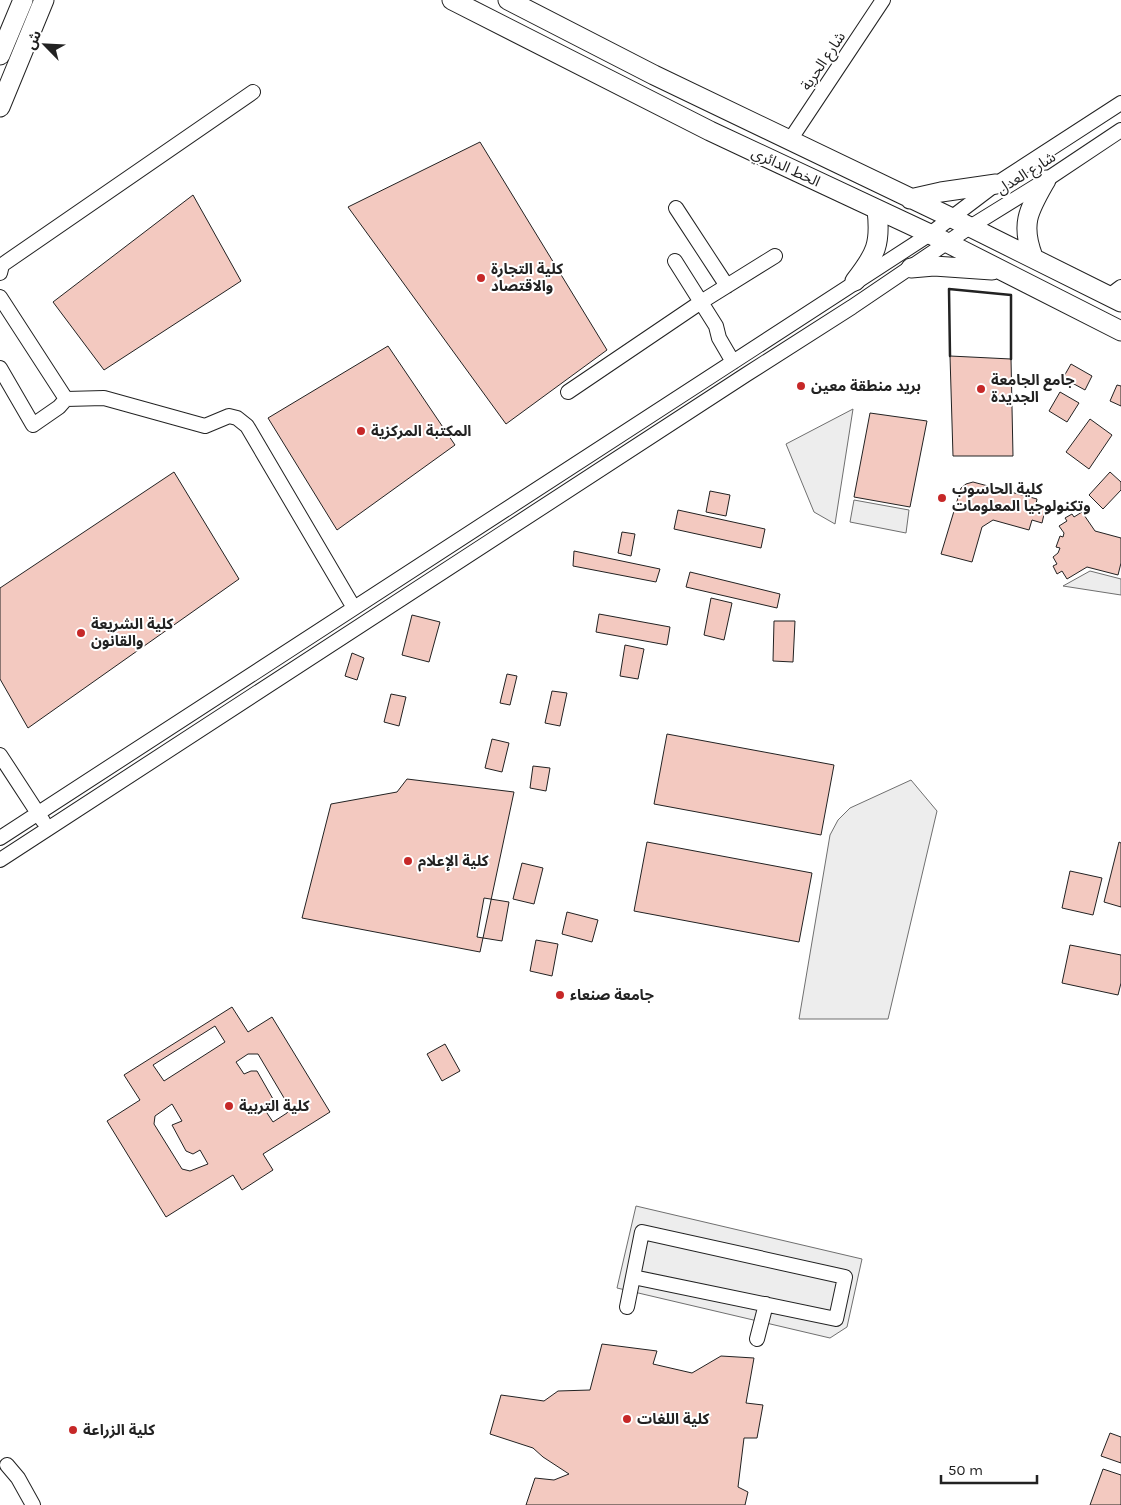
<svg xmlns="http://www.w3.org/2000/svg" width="1121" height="1505" font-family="Karla,'Noto Sans Arabic',sans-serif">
	<rect width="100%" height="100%" fill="#fff"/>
	<path fill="#ededed" stroke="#6f6f6f" d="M853,409L835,524L814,512L786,444Z
		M854,500L909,510L906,533L850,522Z
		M1090,571L1121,579V595L1063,586Z
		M911,780L937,811L888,1019H799L830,835L838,820L850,808Z
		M636,1206L862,1259L847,1327L830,1338L617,1288Z"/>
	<path fill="#f3c9c0" stroke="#222" fill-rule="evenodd" d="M480,142L607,350L506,424L348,207Z
		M193,195L241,281L104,370L53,302Z
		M388,346L455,445L337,530L268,418Z
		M950,356L1011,359L1013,456H953Z
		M1071,364L1092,376L1085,390L1063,378Z
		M1117,385L1121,386V406L1110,401Z
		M1060,392L1079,403L1067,422L1049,411Z
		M870,413L927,421L910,507L854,497Z
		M1090,419L1112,435L1089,469L1066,452Z
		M174,472L239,579L28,728L0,679V588Z
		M1110,472L1121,482V490L1103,509L1089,495Z
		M973,482L1037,499L1036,504L1046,506L1042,523L1032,520L1029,530L993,520L982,527L972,562L941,554L961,488L966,484Z
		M710,491L730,495L726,516L706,512Z
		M678,510L765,529L761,548L674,529Z
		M1082,512L1095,531L1121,538V563L1118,575L1087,567L1067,579L1062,571L1057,574L1053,566L1057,564L1053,557L1058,553L1060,548L1056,547L1060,536L1063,537L1064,533L1059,526L1067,521L1065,518L1072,514L1074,517Z
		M622,532L635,534L631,556L618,553Z
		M574,551L660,569L656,582L573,566Z
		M690,572L780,594L777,608L686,587Z
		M711,598L732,603L724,640L704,635Z
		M599,614L670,627L667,645L596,632Z
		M412,615L440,622L429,662L402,655Z
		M774,621H795L793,662L773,661Z
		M625,645L644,649L638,679L620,676Z
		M352,653L364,658L357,680L345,676Z
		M507,674L517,676L510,705L500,703Z
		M552,691L567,693L560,726L545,723Z
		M391,694L406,697L399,726L384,722Z
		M667,734L834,765L821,835L654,804Z
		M492,739L509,743L502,772L485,768Z
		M533,766L550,768L546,791L530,788Z
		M407,779L514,792L480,952L302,918L331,804L397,792Z
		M647,842L812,873L799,942L634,911Z
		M1119,842L1121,843V907L1104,902Z
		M522,863L543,868L534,904L513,899Z
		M1070,871L1102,878L1093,915L1062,908Z
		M484,898L509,902L502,941L477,937Z
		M567,912L598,920L592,942L562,934Z
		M536,940L558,944L552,976L530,971Z
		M1070,945L1121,955V983L1118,995L1062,983Z
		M232,1007L248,1032L272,1017L330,1112L263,1154L273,1170L242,1190L233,1175L166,1217L107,1121L140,1100L124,1075ZM215,1026L225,1042L164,1081L153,1065ZM248,1054H258L290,1108L287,1113L273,1122L263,1107L273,1099L257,1071H251L244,1074L236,1062ZM172,1104L182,1121L172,1125L186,1151L193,1154L200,1150L208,1164L190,1171L182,1169L154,1124L155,1116Z
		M445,1044L460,1071L442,1081L427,1054Z
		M602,1344L657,1351L653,1364L692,1373L721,1356L754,1358L746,1403L763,1405L757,1438H744L738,1487L748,1492L745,1505H526L535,1478L554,1480L569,1474L543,1457L533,1448L490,1434L501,1395L544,1401L558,1391L590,1390Z
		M1110,1433L1121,1437V1463L1101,1456Z
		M1103,1469L1121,1475V1505H1090Z"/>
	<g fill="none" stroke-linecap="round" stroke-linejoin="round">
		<defs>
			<path id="minor" d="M790,140L883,0
				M676,208L727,286
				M675,261L716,326L719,338L733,362
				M0,273L2,265L253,92
				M1109,296L1121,287
				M0,297L66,399
				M0,368L33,425L59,407L66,399L104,398L205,426L229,416L237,418L247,426L354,608
				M568,392L701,302L775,256
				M0,755L43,821
				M0,838L930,234L996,184L1121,103
				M0,860L747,374L852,307L970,227L1046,180L1121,130
				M627,1307L642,1232L845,1277L836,1319L633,1277
				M757,1339L766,1304
				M7,1465L18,1478L33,1505"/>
			<path id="major" d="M452,0L710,131L930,234L1121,331
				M508,0L654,75L952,218L1121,302
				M0,55L23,0
				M0,107L44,0
				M910,199L941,192L996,184
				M1033,257C1020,223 1029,210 1046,180
				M911,268L934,266L992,270
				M855,281C876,254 881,244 877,210"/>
		</defs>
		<use href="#minor" stroke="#222" stroke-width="16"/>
		<use href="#major" stroke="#222" stroke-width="21"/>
		<use href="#minor" stroke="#fff" stroke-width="14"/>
		<use href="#major" stroke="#fff" stroke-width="19"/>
		<path stroke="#222" stroke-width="2.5" d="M950,356L949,289L1011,295V359"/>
	</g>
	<g fill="#c62828" stroke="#fff" stroke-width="2">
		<circle cx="481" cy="278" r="5"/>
		<circle cx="801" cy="386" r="5"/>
		<circle cx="981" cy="389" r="5"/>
		<circle cx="361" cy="431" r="5"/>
		<circle cx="942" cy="498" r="5"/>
		<circle cx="81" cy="633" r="5"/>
		<circle cx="408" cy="861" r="5"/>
		<circle cx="560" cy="995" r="5"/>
		<circle cx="229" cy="1106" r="5"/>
		<circle cx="627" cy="1419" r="5"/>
		<circle cx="73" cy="1430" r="5"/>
	</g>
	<g text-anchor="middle" stroke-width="4" stroke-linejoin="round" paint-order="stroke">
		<g font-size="15" fill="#222" stroke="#fff">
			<text transform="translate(823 61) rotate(-56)" y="5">شارع الحرية</text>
			<text transform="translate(786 167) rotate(25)" y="5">الخط الدائري</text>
			<text transform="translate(1026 173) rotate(-32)" y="5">شارع العدل</text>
		</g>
		<g font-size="15" font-weight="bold" fill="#222" stroke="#fff" text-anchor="start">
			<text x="491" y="274">كلية التجارة<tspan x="491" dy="17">والاقتصاد</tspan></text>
			<text x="991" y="385">جامع الجامعة<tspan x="991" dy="17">الجديدة</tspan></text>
			<text x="811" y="391">بريد منطقة معين</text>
			<text x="371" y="436">المكتبة المركزية</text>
			<text x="952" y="494">كلية الحاسوب<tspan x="952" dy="17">وتكنولوجيا المعلومات</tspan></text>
			<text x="91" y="629">كلية الشريعة<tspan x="91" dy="17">والقانون</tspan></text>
			<text x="418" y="866">كلية الإعلام</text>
			<text x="570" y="1000">جامعة صنعاء</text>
			<text x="239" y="1111">كلية التربية</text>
			<text x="637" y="1424">كلية اللغات</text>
			<text x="83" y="1435">كلية الزراعة</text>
		</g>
	</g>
	<g transform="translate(45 45) rotate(294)" stroke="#ffffff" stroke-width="4" paint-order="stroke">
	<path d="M0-4L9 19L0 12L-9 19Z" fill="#222222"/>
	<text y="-8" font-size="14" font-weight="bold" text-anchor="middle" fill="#222222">ش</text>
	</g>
	<path d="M941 1475v8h96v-8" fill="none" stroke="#222222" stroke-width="2.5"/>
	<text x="948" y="1475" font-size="15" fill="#222222" stroke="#ffffff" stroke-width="4" paint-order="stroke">50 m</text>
</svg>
